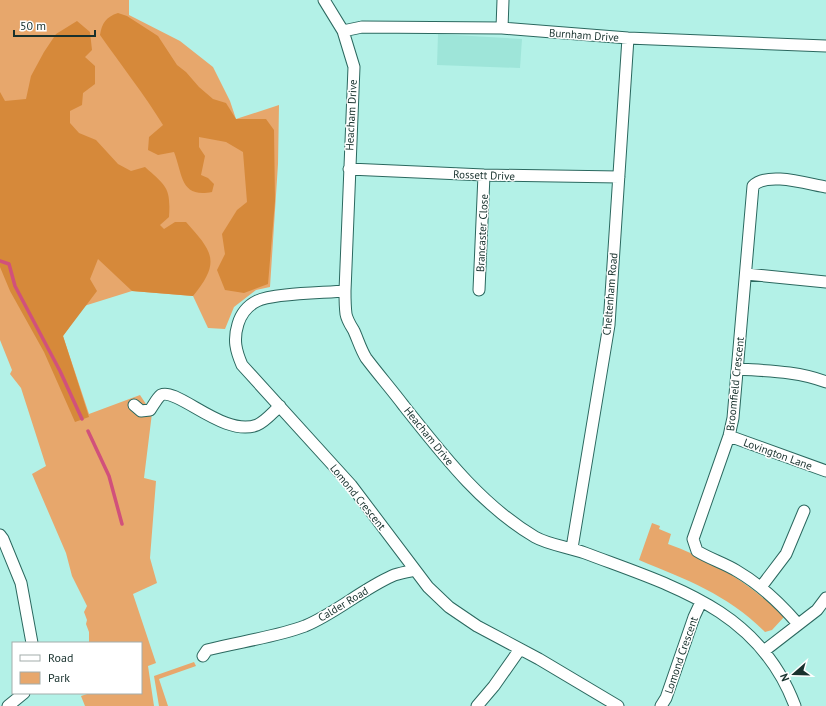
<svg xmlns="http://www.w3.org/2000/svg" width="826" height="706" font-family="'PT Sans',sans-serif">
	<rect width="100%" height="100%" fill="#b3f1e7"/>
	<path fill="#9ee5d9" d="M438,34L522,39L520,68L437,65Z"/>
	<path fill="#e7a76c" d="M0,0H129V15L180,41L213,67L230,101L236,119L279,105L278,164L270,287L256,290L234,307L225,329L208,328L193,296L132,291L84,306L63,336L89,414L140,395L152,413L144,478L156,481L150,558L157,583L133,594L156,663L148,666L154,706H85L81,696L90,693H141V643H89V632L86,624L87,620L84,612L87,606L72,576L66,553L32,474L46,466L21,388L10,374L12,370L0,340Z
		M652,523L660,526L659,529L671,534L668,544C710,559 752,584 784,617L772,630L765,632C727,594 687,580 639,560Z
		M194,662L196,666L159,679L168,706H159L154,676Z"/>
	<path fill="#d6893a" d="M118,13L127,16L158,36L177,65L186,72L199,87L213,99L226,103L236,119H266L274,130L275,201L268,284L244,293L225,290L217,270L225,254L222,234L237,210L247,202L243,152L226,142L199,137V147L205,156L201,175L208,178L214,184L212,192C180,198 183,175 174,152L158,155L148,150L149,137L163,125C144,94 121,65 100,35C102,23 106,17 118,13Z
		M77,21L90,32L92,50L85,57L95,66V84L83,93L82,105L70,111V123L79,133L96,140L118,164L131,171L145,167C166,186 171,187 169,217L160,225L164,229L175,222H186C213,252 221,262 193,296L132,291L98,259L90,279L97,291L63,336L89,417L75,422L44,352L10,291L0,267V92L5,101L26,99L31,76L44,52L56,34Z"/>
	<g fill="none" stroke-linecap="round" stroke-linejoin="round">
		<path stroke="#d1517b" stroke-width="3.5" d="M0,261L9,264L15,286L60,371L82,419
			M88,431L109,476L122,524"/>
		<defs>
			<path id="minor" d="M324,0L343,31L354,67L345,291C345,298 345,306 346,314C347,320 351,326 354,331C358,340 361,350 366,358C378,374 392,390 404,406C443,455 481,505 535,537C549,545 569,547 585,553C672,586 759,609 795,706
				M502,28L503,0
				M343,31L362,27L502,28L628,38L826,46
				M349,169L484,175L619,177
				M746,274L826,282
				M479,290L484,175
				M345,291C324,293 273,293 257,301C247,306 241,314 238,324C233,340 236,351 242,365L351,485L428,587L449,607L477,626L539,659L618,706
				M738,369C767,371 798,371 826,382
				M134,405L141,411L150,410C153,406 157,398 161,395C177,387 224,438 257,425C265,422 273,412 280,406
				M729,436L826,471
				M0,535L3,539L21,583L32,643
				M572,548L609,325L628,38
				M761,587L786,554L804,511
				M798,624C780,603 761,585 737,571C724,563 710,559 697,551L693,539L729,436L733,418L753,186C767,171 808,184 826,187
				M764,651L817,610L826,598
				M203,656L207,650C238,642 276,637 305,626C336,613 361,590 392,576C399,573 408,572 415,570
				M8,706L24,693
				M477,706L494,686L520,649
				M661,706L666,698L694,617L701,602"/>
		</defs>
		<use href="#minor" stroke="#2b685f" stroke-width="13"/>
		<use href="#minor" stroke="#fff" stroke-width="11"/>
	</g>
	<g text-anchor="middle" stroke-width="3" stroke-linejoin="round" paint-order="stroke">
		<g font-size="11" fill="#18312d" stroke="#fff">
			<text transform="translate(584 35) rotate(4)" y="4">Burnham Drive</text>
			<text transform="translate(351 115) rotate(-87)" y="4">Heacham Drive</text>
			<text transform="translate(484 175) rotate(2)" y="4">Rossett Drive</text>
			<text transform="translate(482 233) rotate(-87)" y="4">Brancaster Close</text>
			<text transform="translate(610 294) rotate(-85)" y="4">Cheltenham Road</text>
			<text transform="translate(735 384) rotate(-84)" y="4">Broomfield Crescent</text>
			<text transform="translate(429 436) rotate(51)" y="4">Heacham Drive</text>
			<text transform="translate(778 454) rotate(20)" y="4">Lovington Lane</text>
			<text transform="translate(358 497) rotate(51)" y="4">Lomond Crescent</text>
			<text transform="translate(343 604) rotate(-31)" y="4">Calder Road</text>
			<text transform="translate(681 655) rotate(-71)" y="4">Lomond Crescent</text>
		</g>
	</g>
	<rect x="12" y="642" width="130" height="52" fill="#ffffff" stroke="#a3adab"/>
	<rect x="20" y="655" width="20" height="6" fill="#ffffff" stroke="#a3adab"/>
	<text x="48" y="662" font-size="12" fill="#18312d">Road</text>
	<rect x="20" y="672" width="20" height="12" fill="#e7a76c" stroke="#a3adab"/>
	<text x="48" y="682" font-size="12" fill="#18312d">Park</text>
	<g transform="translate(794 674) rotate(250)" stroke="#ffffff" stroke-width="3" paint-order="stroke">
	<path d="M0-3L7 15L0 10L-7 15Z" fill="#18312d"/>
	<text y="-6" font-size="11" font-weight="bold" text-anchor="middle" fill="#18312d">N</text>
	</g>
	<path d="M14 30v6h81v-6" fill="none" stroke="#18312d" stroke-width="2"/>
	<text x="20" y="30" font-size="12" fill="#18312d" stroke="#ffffff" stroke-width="3" paint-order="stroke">50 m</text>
</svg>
